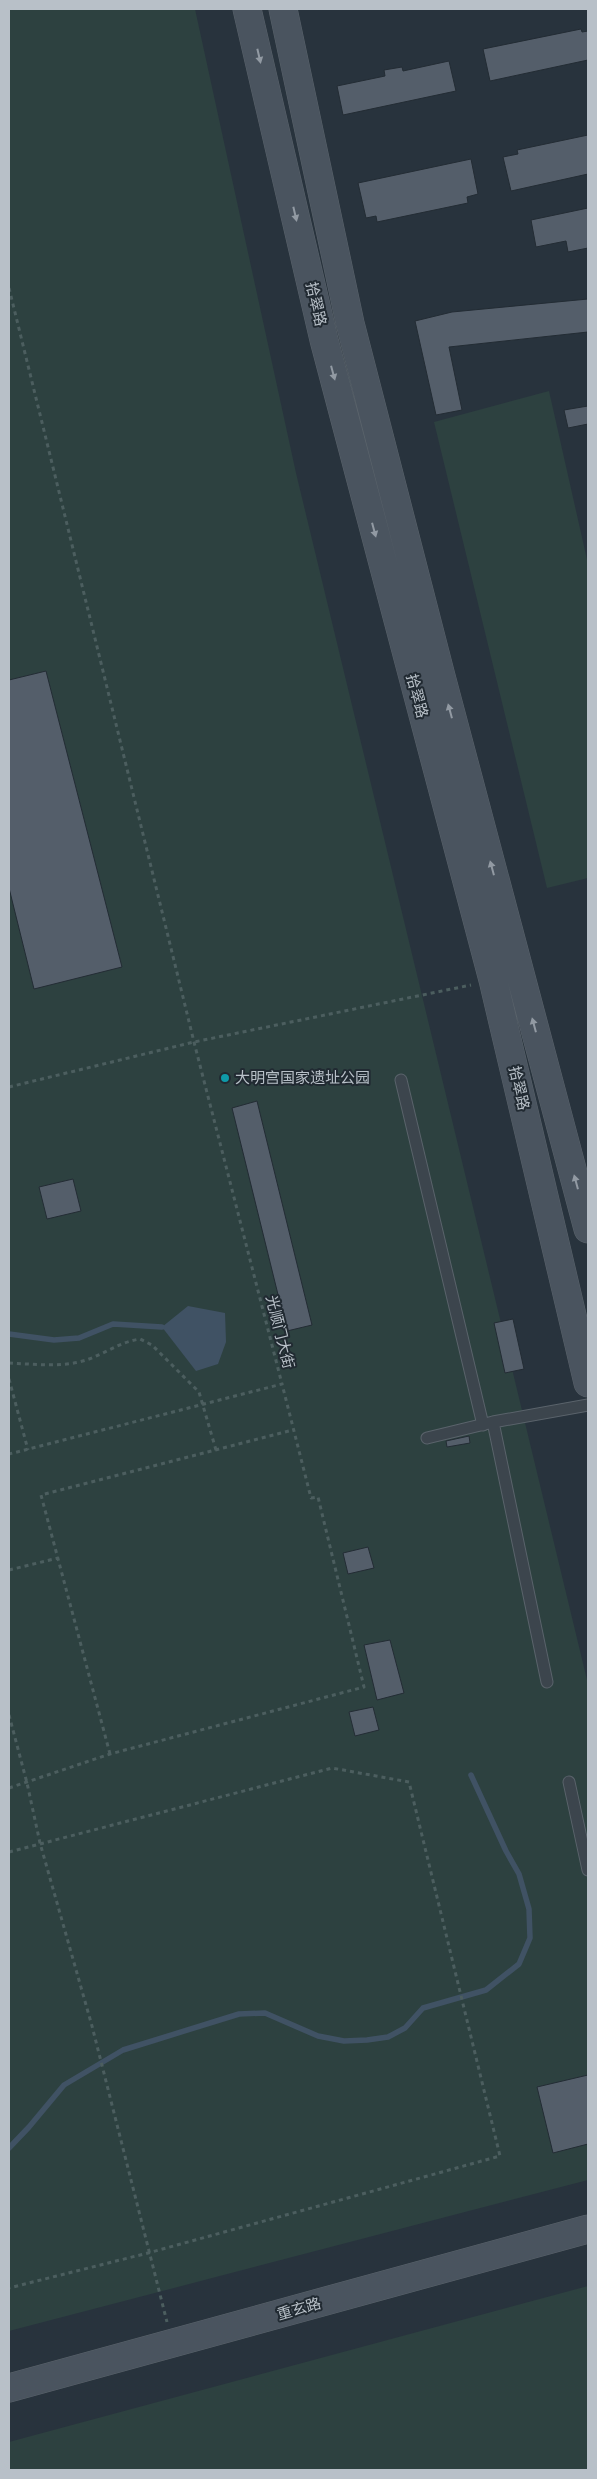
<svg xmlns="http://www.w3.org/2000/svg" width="597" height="2479" font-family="'Asap Condensed','Noto Sans SC',sans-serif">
	<rect width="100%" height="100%" fill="#28333d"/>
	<path fill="#2d4140" d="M9,9H195L296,473L588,1684V2180L9,2331Z
		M549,391L588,564V878L547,888L434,422Z
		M588,2286V2470H9V2442Z"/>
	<path fill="#405264" d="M188,1306L225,1313L226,1342L218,1364L196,1371L162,1327Z"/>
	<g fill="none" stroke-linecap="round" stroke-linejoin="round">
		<path stroke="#405264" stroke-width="5.5" d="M9,1334L54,1340L79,1338L113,1324L162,1327
			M9,2148L29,2127L64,2085L123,2050L239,2014L265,2013L318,2036L344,2041L367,2040L388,2037L405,2028L423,2008L486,1990L519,1964L530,1938L529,1909L519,1874L506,1851L471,1775"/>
	</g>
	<path fill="#545e6a" stroke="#232c34" d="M581,29L582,32L588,31V60L490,81L483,49Z
		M449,61L456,91L343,115L337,86L385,76L384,70L402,67L403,71Z
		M588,135V174L511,191L503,157L518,154L517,150Z
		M471,159L478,194L467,197L468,203L377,222L376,216L366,218L358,183Z
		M588,208V248L568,252L566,241L536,247L531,220Z
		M588,299V332L449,347L462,410L436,415L415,321L452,312Z
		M588,406V424L568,428L564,410Z
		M46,671L122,967L34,989L9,888V680Z
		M257,1101L312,1325L287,1331L232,1108Z
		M73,1179L81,1211L47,1219L39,1187Z
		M513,1319L524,1369L505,1373L494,1323Z
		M469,1436L470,1443L447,1447L446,1441Z
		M368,1547L374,1568L348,1574L343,1553Z
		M390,1640L404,1693L377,1700L364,1645Z
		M373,1707L379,1730L355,1736L349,1712Z
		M588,2075V2144L553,2153L537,2087Z"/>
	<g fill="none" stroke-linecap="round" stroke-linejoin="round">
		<defs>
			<path id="lane" d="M401,1080L483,1425
				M493,1422L547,1682
				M427,1438L493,1422L588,1405
				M569,1782L588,1870"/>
			<path id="secondary" d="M247,9L324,340L493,980L588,1383
				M283,9L350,323L441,676L588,1229
				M9,2388L588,2229"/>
		</defs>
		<use href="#lane" stroke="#5a636b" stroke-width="13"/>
		<use href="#secondary" stroke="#5a636b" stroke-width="29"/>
		<path stroke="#4c5e5f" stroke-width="3" stroke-dasharray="4 4" stroke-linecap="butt" d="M9,288L194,1042L282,1384L9,1454
			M9,1087L194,1042L471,985
			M9,1363C32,1364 56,1367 79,1362C101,1357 118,1342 140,1339L152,1345L199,1392L216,1450
			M9,1379L28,1450
			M9,1570L58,1558
			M9,1715L27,1783L40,1843L92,2026L167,2322
			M110,1754L41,1495L293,1430
			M9,1788L110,1754L364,1687L318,1497L311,1498L282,1384
			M9,1852L332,1768L409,1782L500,2156L148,2253L9,2288"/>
		<use href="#lane" stroke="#3c454d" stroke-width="11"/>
		<use href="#secondary" stroke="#4a545f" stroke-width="28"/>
	</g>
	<defs><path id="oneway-solid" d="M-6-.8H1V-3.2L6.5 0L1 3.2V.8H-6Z" transform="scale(1.25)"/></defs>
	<g fill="#929aa3">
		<use href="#oneway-solid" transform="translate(259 56) rotate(77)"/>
		<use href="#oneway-solid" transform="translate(295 214) rotate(77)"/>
		<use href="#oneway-solid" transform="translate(333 373) rotate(75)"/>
		<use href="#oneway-solid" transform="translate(374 530) rotate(75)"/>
		<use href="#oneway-solid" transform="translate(450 711) rotate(-105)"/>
		<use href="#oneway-solid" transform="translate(492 868) rotate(-105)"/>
		<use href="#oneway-solid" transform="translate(534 1025) rotate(-105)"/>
		<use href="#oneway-solid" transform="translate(576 1182) rotate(-105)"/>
	</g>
	<circle fill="#0f9aa8" stroke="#212a32" stroke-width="2" cx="225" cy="1078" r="5"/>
	<g text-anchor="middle" stroke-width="4" stroke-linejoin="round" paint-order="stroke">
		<g font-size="15" fill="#b8c0c8" stroke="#212a32">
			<text transform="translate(316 304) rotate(77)" y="5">拾翠路</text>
			<text transform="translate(417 696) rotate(75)" y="5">拾翠路</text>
			<text transform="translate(519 1088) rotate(77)" y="5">拾翠路</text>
			<text transform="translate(280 1332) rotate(76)" y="5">光顺门大街</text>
			<text transform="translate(299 2309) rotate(-16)" y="5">重玄路</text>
		</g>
		<g font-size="15" fill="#b8c0c8" stroke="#212a32" text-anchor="start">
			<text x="235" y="1083">大明宫国家遗址公园</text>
		</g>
	</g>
	<rect width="597" height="2479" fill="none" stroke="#b8c0c8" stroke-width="20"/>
</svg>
